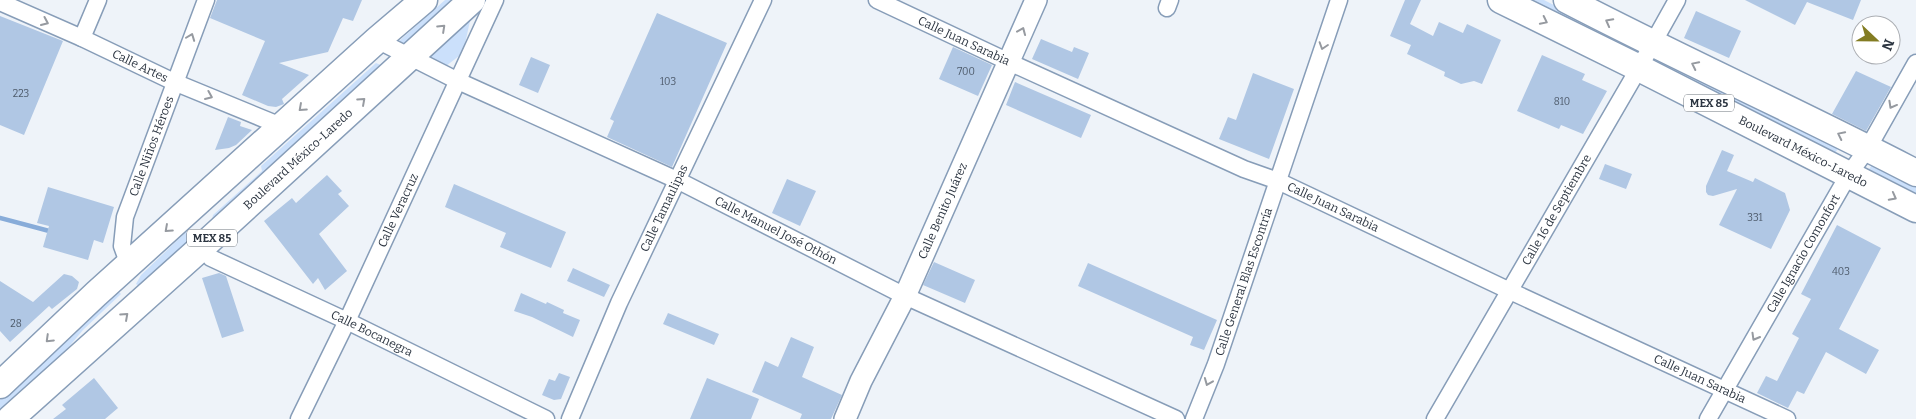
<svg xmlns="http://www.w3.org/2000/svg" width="1916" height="419" font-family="Bitter,serif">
	<rect width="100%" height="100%" fill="#eef3f9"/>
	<path fill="#cbe0fb" d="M445,0H456L405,46L398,42Z
		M1528,0H1544L1579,18L1577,24Z
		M468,19L470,21L463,53L446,66L427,58Z
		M1657,60H1662L1837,148V150L1834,155L1656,65Z
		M376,63L383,66L212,220L213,215L262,171L261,166Z
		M1872,165L1916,186V193L1869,169Z
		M186,232L189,233L192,236L190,240L139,286L136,284L141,275Z
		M119,292L121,294L83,330L62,355L0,411V400Z"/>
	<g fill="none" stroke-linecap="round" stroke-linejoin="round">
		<path stroke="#88acd9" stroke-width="4.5" d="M0,218L53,232"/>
	</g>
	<path fill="#b0c7e4" d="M217,0H362L353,21L343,18L328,52L279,63L309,75L282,99L284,104L276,107L268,106L242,95L265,41L210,18Z
		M1405,0H1421L1410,24L1433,36L1439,22L1463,33L1467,24L1501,40L1482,84L1474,81L1461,84L1444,76L1445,72L1407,54L1411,45L1390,36Z
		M1745,0H1861L1853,20L1807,2L1795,25Z
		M1696,11L1741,31L1729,58L1684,38Z
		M657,13L727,43L672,167L607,137L614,121L610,119Z
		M0,16L63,41L24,135L0,125Z
		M1041,39L1072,52L1074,47L1089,53L1078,79L1032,59Z
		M953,47L992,65L978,96L939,79Z
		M1542,55L1585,74L1582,80L1607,91L1583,134L1561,125L1559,129L1517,111Z
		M531,57L550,65L538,93L519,85Z
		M1856,71L1891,87L1866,131L1832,114Z
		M1253,73L1294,89L1269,159L1219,139L1228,117L1236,120Z
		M1015,82L1091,115L1081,138L1006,105Z
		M228,117L241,122L240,126L252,130L236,145L229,148L215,150Z
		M1722,150L1734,155L1727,171L1753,182L1755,178L1785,193L1790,210L1771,249L1719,225L1737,189L1713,196L1708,195L1706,192V186Z
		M1605,164L1632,174L1626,189L1599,179Z
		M327,175L342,191L338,194L349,206L319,234L347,271L325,290L318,278L313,284L264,221L292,198L296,203Z
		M787,179L816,191L800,226L772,213Z
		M454,184L566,232L551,268L500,247L506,233L445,207Z
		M48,187L114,207L103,243L94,240L88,260L43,247L49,226L37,223Z
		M1837,225L1881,248L1839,329L1879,350L1866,374L1826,352L1804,394L1797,391L1788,408L1757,393L1766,376L1777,381L1799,338L1792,334L1811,299L1801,294Z
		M934,262L975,280L965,303L923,285Z
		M1088,263L1217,320L1204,350L1190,345L1193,337L1078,286Z
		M573,268L610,285L604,297L567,281Z
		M219,273L226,276L244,331L222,338L202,278Z
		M64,274L72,276L79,282L77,289L52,309L49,306L10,342L0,331V281L33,302Z
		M521,293L546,304L547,302L564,310L563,313L580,320L573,337L532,317L514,311Z
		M668,313L719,334L714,345L663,324Z
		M791,337L814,347L802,377L842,395L831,419H800L802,414L752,392L765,361L778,367Z
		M559,373L570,377L561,399L554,400L542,395L549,379L555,381Z
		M94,378L118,408L105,419H53L66,409L62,405Z
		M707,378L759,399L751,419H690Z"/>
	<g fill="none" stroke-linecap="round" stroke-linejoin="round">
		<defs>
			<g id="minor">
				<path id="s1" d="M877,0L1009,62L1244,169L1278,181L1510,291L1787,419"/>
				<path id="s2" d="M0,2L82,38L174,82L281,126"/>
				<path d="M1167,8L1170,0"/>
				<path d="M82,38L98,0"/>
				<path id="s3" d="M377,40L458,81L679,181L905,296L1176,419"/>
				<path id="s4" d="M203,246L211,258L347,321L546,419"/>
				<path id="s5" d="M129,265L122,246L125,217L206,0"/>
				<path id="s6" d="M299,419L347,321L495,0"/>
				<path id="s7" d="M570,419L619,303L763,0"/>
				<path id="s8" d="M1194,419L1216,364L1339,0"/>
				<path id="s9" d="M1435,419L1639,68L1677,0"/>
				<path id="s10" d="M1708,419L1849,174L1868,148L1916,63"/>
			</g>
			<g id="tertiary">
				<path id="s11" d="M845,419L861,381L905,296L1036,0"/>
			</g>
			<g id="primary">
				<path id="s12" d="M1501,0L1639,68L1916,209"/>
				<path d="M1567,0C1682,60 1801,113 1916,173"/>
				<path d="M0,385L96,294L377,40L424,0"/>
				<path id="s13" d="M10,419L203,246L472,0"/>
			</g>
		</defs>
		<use href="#minor" stroke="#879db8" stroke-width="19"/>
		<use href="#tertiary" stroke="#879db8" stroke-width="24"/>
		<use href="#primary" stroke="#879db8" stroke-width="29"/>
		<use href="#minor" stroke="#fff" stroke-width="16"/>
		<use href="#tertiary" stroke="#fff" stroke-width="21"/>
		<use href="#primary" stroke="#fff" stroke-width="26"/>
	</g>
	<defs><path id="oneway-chevron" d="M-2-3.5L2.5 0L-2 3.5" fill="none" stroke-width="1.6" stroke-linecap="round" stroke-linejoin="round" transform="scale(1.25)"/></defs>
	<g stroke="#969aa0">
		<use href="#oneway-chevron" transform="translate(1544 21) rotate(26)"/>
		<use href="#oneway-chevron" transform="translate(45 22) rotate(24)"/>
		<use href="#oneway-chevron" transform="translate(1609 22) rotate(-152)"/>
		<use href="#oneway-chevron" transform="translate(442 28) rotate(-43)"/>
		<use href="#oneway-chevron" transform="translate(1022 31) rotate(-67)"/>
		<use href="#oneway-chevron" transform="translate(191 37) rotate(-69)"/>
		<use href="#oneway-chevron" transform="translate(1323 46) rotate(108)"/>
		<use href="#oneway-chevron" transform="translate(1695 65) rotate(-154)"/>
		<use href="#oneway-chevron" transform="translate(209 96) rotate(23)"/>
		<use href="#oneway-chevron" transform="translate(362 101) rotate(-42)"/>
		<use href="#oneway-chevron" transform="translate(1892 105) rotate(119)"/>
		<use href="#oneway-chevron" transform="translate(302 108) rotate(138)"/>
		<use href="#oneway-chevron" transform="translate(1841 135) rotate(-154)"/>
		<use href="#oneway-chevron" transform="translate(1893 197) rotate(28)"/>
		<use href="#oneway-chevron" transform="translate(168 229) rotate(138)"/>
		<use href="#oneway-chevron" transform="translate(125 316) rotate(-42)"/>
		<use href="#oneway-chevron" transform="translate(1755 337) rotate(120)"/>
		<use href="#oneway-chevron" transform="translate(49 339) rotate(136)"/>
		<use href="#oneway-chevron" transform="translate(1208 382) rotate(112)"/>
	</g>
	<g text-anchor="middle" stroke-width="4" stroke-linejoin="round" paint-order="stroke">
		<g font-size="10" fill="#4d5a6a">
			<text x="966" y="75">700</text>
			<text x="668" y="85">103</text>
			<text x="21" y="97">223</text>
			<text x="1562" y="105">810</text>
			<text x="1755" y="221">331</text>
			<text x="1841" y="275">403</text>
			<text x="16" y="327">28</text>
		</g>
		<g fill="#fff" stroke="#6b727a" stroke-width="1">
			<rect x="1684" y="94.5" width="50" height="17" rx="4"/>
			<rect x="187" y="229.5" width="50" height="17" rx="4"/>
		</g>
		<g font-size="11" font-weight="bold" fill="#2c3541">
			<text x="1709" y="107">MEX 85</text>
			<text x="212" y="242">MEX 85</text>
		</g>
		<g font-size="12" fill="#2c3541" stroke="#fff">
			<text dy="4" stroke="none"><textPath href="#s1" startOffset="96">Calle Juan Sarabia</textPath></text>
			<text dy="4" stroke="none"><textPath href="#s2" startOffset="154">Calle Artes</textPath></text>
			<text dy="4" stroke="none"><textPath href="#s5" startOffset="125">Calle Niños Héroes</textPath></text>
			<text dy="4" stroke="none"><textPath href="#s12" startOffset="338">Boulevard México-Laredo</textPath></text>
			<text dy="4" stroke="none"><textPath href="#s13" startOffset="388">Boulevard México-Laredo</textPath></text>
			<text dy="4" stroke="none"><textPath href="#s1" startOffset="501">Calle Juan Sarabia</textPath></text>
			<text dy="4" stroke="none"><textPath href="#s7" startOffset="231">Calle Tamaulipas</textPath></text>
			<text dy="4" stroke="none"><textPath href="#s6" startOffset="231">Calle Veracruz</textPath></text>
			<text dy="4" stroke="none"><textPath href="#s9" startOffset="242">Calle 16 de Septiembre</textPath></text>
			<text dy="4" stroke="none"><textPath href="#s11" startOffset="230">Calle Benito Juárez</textPath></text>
			<text dy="4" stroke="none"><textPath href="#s3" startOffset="442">Calle Manuel José Othón</textPath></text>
			<text dy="4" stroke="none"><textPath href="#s10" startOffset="191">Calle Ignacio Comonfort</textPath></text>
			<text dy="4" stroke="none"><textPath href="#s8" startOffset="146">Calle General Blas Escontría</textPath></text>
			<text dy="4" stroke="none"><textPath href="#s4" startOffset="192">Calle Bocanegra</textPath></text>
			<text dy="4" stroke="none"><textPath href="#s1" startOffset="906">Calle Juan Sarabia</textPath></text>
		</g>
	</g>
	<g transform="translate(1876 40) rotate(112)"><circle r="24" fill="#ffffff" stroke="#abaeb3"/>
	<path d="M0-4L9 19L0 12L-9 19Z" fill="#837c22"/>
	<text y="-8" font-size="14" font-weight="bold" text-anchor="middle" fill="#2c3541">N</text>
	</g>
</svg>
